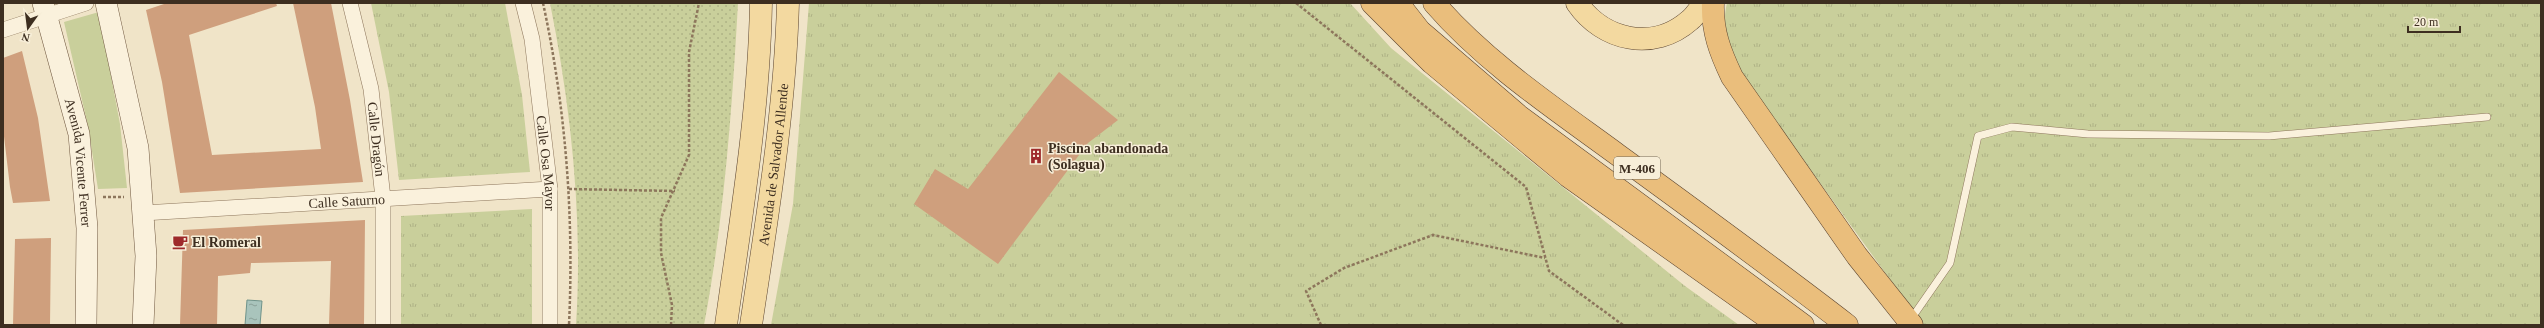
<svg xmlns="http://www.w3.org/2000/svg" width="2544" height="328" font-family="'Times New Roman',serif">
	<defs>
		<pattern id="grass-tufts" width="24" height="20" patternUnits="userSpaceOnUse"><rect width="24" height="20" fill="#c9cf9b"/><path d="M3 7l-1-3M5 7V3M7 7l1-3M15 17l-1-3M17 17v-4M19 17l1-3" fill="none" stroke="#aeb285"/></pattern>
		<pattern id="park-dots" width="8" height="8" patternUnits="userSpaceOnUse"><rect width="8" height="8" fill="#c9cf9b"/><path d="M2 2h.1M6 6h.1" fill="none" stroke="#aeb285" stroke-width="1.8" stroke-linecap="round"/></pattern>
		<pattern id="water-ripples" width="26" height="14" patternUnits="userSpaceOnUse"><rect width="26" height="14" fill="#a9c4bc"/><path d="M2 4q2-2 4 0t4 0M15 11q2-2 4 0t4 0" fill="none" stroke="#8ba098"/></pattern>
	</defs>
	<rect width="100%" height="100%" fill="#f0e4c8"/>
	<path fill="url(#grass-tufts)" d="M371,3H505L522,95L530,172L399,180L389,92Z
		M809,3H1350L1391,48L1685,286L1739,325H771L793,204Z
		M1727,3H2541V325H1923L1744,78C1729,52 1720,34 1727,3Z
		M532,209V325H401V216Z"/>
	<path fill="url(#park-dots)" d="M550,3H738C732,111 724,219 704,325H576C583,217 571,108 550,3Z"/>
	<path fill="#c9cf9b" d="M99,12L120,124L127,188L98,189L88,126L64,22Z"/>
	<path fill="url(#water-ripples)" stroke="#6f938a" d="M247,300L262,301L260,325H245Z"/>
	<path fill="#cf9f7d" d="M167,3H276L277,6L189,35L212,155L321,149L315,107L293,3H331L350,100L363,182L180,193L162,82L146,10Z
		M22,51L38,118L50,201L13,203L10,187L3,128V58Z
		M1059,72L1118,120L1088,143L998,264L914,204L935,169L968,189Z
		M365,220L364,325H329L331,261L251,263L250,273L218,276L217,325H180L183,230Z
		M51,238L50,325H13L15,239Z"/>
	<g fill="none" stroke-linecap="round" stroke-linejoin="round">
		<defs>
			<path id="service" d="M1911,319L1950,263L1978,136L2012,127L2088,134L2269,136L2487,117"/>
			<g id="minor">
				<path id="s1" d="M350,3L371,89L383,198V325"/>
				<path id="s2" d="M523,3L532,39L550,189V325"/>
				<path d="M3,30L86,3"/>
				<path id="s3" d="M143,213L550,189"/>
			</g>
			<g id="secondary">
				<path id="s4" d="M43,3L79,134L87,228L86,325"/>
				<path d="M106,3L138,148L146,256L143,325"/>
			</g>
			<g id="primary">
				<path d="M1577,3C1603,41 1654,52 1690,20C1695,16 1700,8 1704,3"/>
				<path d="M726,325C741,218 759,111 761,3"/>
				<path id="s5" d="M751,325C767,218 785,111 788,3"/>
			</g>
			<path id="trunk" d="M1372,3L1432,63L1568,176L1778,325
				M1398,3L1420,31L1519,116L1803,325
				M1434,3C1486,63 1554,108 1618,155C1695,211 1772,267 1847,325
				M1713,3C1712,31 1720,52 1732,77L1857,256L1912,325"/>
		</defs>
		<use href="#service" stroke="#8d765c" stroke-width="8"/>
		<use href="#minor" stroke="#8d765c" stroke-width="16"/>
		<use href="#secondary" stroke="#6f573f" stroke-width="22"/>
		<use href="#primary" stroke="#5b4430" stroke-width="23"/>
		<use href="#trunk" stroke="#5b4430" stroke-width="23"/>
		<path stroke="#8d765c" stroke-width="2.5" stroke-dasharray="3 2" stroke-linecap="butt" d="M543,3C566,109 574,217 569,325
			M1296,3L1526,187L1549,271L1623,325
			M569,189L675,191
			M103,197H124
			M671,325L672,305L661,253V218L689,155V52L699,3
			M1321,325L1306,291L1344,268L1433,235L1545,258"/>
		<use href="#service" stroke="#faf1dc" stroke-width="7"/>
		<use href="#minor" stroke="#faf1dc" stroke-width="15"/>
		<use href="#secondary" stroke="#faf1dc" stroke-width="21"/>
		<use href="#primary" stroke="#f3d9a0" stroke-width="22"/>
		<use href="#trunk" stroke="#eabe7c" stroke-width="22"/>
	</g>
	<defs>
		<symbol id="building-bare" viewBox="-9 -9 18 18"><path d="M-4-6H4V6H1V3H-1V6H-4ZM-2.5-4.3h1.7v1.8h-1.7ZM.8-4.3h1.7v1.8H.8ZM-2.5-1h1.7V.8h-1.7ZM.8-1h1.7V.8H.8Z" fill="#9e2a2b" stroke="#f7eed8" stroke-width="2.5" paint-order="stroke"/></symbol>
		<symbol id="cafe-bare" viewBox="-9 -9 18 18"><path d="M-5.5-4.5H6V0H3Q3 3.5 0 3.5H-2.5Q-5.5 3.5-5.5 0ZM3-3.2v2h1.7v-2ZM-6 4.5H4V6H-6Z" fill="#9e2a2b" stroke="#f7eed8" stroke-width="2.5" paint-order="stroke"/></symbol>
	</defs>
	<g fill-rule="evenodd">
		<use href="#building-bare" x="1025" y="145" width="22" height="22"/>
		<use href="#cafe-bare" x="169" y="231" width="22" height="22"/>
	</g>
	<g text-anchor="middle" stroke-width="3" stroke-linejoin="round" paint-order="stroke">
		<rect fill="#f7eed8" stroke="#756857" stroke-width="1" x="1614" y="157" width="46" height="22" rx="3"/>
		<g font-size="13" font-weight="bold" fill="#3d2e20">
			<text x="1637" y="173">M-406</text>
		</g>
		<g font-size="14" fill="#3d2e20" stroke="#f7eed8">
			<text dy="5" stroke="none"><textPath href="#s1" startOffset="139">Calle Dragón</textPath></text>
			<text dy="5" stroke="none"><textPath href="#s4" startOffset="164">Avenida Vicente Ferrer</textPath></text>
			<text dy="5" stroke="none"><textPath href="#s2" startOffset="162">Calle Osa Mayor</textPath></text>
			<text dy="5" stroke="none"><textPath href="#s5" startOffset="162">Avenida de Salvador Allende</textPath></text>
			<text dy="5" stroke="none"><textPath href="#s3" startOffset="204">Calle Saturno</textPath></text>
		</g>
		<g font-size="14" font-weight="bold" fill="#3d2e20" stroke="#f7eed8" text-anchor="start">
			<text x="1048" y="153">Piscina abandonada<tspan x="1048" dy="16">(Solagua)</tspan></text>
			<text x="192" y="247">El Romeral</text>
		</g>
	</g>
	<rect width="2544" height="328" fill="none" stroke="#3d2e20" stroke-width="8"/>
	<g transform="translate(28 28) rotate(194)" stroke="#f7eed8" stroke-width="3" paint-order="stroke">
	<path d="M0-3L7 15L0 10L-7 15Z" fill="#3d2e20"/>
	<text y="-6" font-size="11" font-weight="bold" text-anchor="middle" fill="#3d2e20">N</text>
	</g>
	<path d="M2408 26v6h52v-6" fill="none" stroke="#3d2e20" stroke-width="2"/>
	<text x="2414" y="26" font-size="12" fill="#3d2e20" stroke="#f7eed8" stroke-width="3" paint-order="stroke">20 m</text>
</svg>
